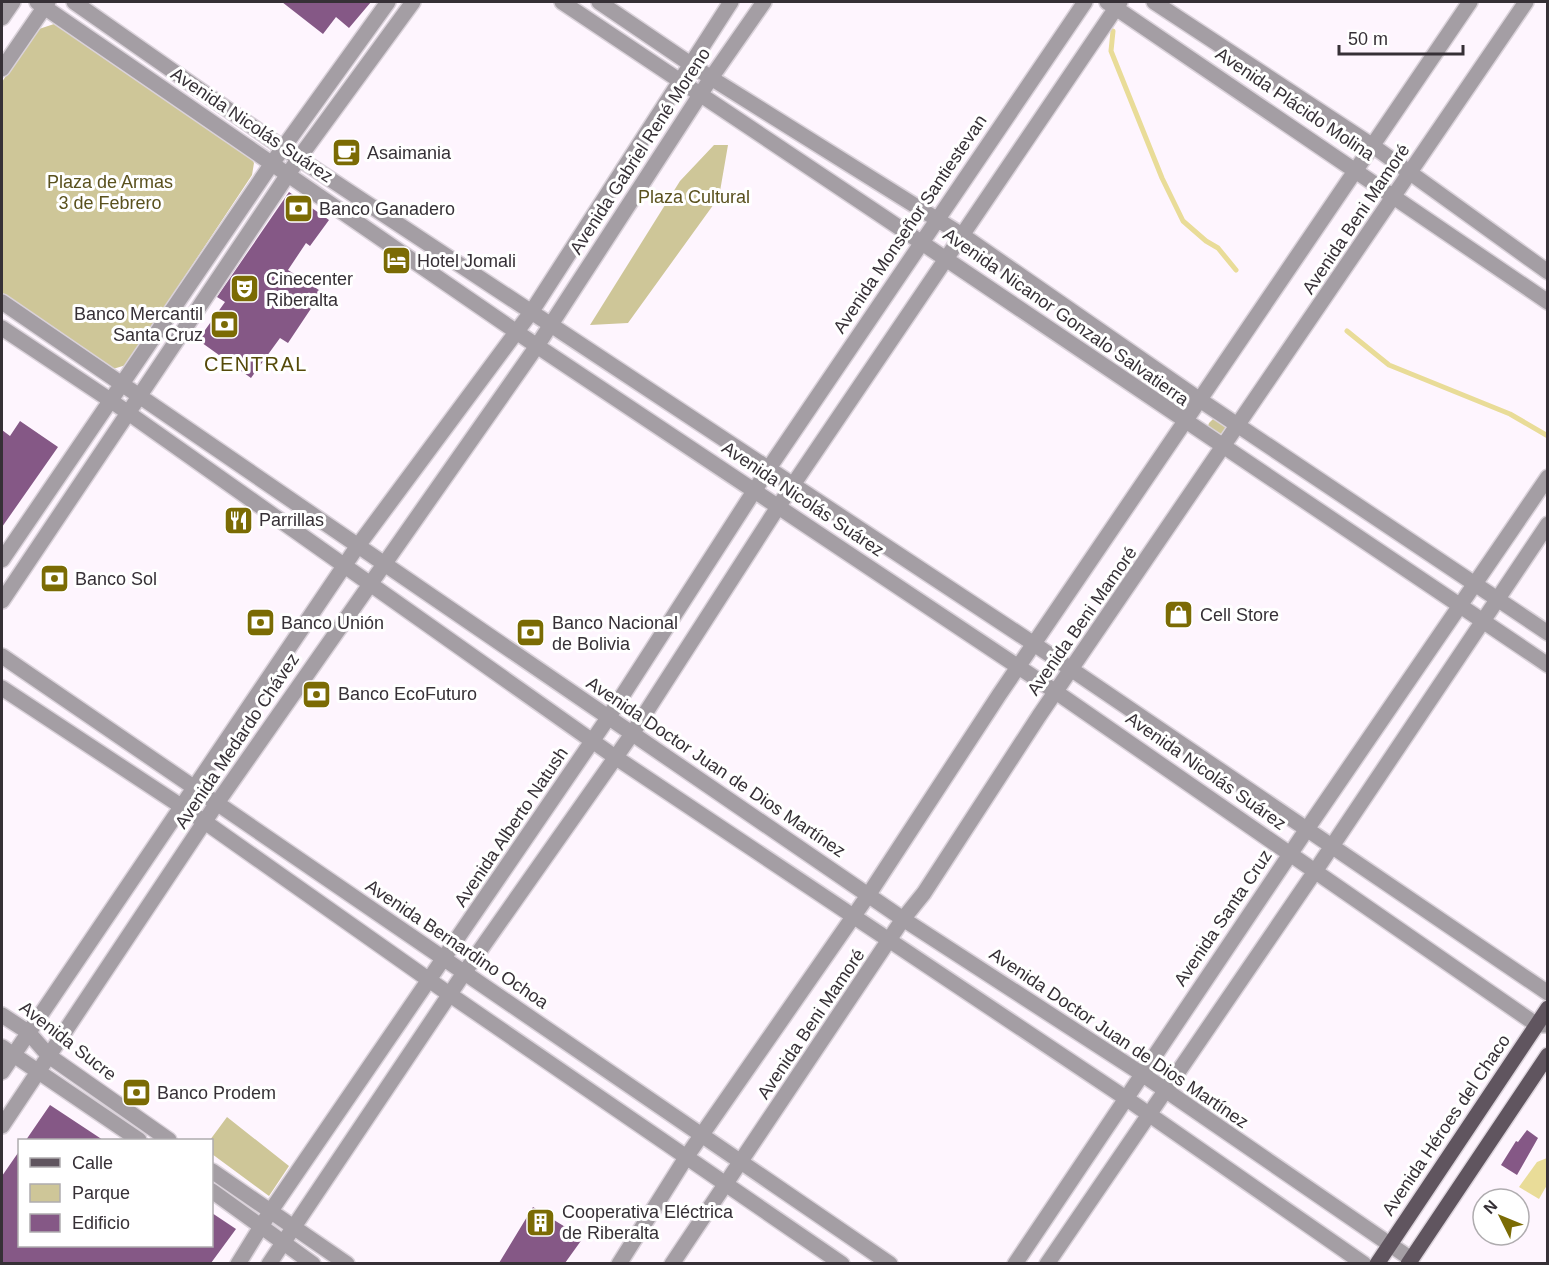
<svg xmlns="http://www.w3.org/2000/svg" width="1549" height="1265" font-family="Arial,sans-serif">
	<rect width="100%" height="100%" fill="#fef5fe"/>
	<path fill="#cec698" d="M54,24L247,152L254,163L252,175L126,365L113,369L2,293V82L36,30Z
		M714,145H728L719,197L628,323L590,325L680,181Z
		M1214,418L1228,428L1220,438L1207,429L1209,423Z
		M227,1117L289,1166L269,1196L212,1154L210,1140Z"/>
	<path fill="#e9dc98" d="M1547,1158V1185L1539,1199L1519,1187L1537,1162Z"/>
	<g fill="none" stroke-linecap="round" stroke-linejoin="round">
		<path stroke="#e9dc98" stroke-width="5" d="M1113,31L1111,51L1162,178L1183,221L1206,241L1218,248L1236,270
			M1347,331L1389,365L1510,414L1548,436"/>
	</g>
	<path fill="#855886" d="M282,2H371L349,28L336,17L323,34Z
		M289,192L329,220L310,246L306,243L288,270L322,292L288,343L280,338L251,378L198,340L225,302L217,297Z
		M20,421L58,447L2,527V430L10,436Z
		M50,1105L103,1140H26Z
		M1527,1130L1538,1138L1517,1175L1501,1165L1516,1141L1518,1142Z
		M20,1150V1245H212V1213L236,1229L211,1263H2V1176Z
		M533,1207L583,1238L565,1263H499Z"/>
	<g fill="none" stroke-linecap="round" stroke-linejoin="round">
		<defs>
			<path id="minor" d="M37,2L537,346L1056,692L1537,1025H1548
				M74,2L283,148L1034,644L1548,993
				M562,2C892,221 1219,444 1548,665
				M599,2L711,78L962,235L1200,400L1548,633
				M1107,2L1548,302
				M1154,2L1373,146L1548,272
				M2,18L13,2
				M2,69L48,2
				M2,302L903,919L1142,1074L1411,1259
				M2,328L110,400L615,757L1127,1099L1364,1264
				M2,560L273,162L388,2
				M2,601L299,158L413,2
				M2,656L890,1264
				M2,688L205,822L449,994L842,1264
				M2,1015L28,1032L49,1056L169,1140
				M2,1047L139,1140
				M2,1072L357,547L532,311L731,2
				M2,1126L217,803L537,346L711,78L764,2
				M212,1171L347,1264
				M212,1191L313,1264
				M238,1264L270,1212L608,718L769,468L1085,2
				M269,1264L464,973L632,734L778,507L1120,2
				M619,1264L687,1156L869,894L999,695L1470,2
				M672,1264L903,919L924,893L1039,716L1526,2
				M1015,1264L1307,829L1548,477
				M1047,1264L1316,870L1548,524"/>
			<path id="major" d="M1377,1264L1548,1008
				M1408,1264L1548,1055"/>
		</defs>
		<use href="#minor" stroke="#dad2da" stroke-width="18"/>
		<use href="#major" stroke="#dad2da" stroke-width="18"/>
		<use href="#minor" stroke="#a49ea4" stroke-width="15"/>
		<use href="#major" stroke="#60555f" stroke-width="15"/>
	</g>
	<defs>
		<symbol id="cafe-square" viewBox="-11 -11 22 22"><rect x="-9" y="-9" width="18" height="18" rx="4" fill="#7b6b04" stroke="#fff"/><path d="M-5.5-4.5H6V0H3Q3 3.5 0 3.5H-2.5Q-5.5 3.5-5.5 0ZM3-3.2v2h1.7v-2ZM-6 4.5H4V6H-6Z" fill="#fff"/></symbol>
		<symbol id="bank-square" viewBox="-11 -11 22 22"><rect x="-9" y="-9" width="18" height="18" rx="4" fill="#7b6b04" stroke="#fff"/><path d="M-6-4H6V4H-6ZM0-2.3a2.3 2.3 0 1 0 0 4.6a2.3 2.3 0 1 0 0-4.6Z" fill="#fff"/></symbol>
		<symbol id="hotel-square" viewBox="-11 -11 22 22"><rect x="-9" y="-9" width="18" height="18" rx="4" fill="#7b6b04" stroke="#fff"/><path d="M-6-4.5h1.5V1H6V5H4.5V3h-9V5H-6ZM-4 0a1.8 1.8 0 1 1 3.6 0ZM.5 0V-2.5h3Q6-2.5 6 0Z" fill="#fff"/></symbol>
		<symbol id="theatre-square" viewBox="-11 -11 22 22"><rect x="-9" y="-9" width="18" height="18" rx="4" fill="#7b6b04" stroke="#fff"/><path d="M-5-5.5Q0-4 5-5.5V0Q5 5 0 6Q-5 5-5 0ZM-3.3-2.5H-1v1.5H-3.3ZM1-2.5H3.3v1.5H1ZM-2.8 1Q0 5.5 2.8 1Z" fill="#fff"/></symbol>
		<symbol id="restaurant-square" viewBox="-11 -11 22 22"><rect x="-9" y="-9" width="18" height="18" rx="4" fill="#7b6b04" stroke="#fff"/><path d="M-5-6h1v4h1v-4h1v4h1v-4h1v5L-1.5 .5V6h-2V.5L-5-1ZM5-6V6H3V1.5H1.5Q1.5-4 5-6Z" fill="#fff"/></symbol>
		<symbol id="shop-square" viewBox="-11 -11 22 22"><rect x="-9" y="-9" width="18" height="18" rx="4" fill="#7b6b04" stroke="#fff"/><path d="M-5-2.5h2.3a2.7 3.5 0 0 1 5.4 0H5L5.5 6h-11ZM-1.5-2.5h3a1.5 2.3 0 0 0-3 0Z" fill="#fff"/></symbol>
		<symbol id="building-square" viewBox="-11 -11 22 22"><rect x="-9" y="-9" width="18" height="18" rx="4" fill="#7b6b04" stroke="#fff"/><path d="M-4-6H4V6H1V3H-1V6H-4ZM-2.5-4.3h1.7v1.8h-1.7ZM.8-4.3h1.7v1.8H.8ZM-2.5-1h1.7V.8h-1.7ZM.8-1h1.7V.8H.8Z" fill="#fff"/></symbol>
	</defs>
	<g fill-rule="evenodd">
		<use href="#cafe-square" x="330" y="136" width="33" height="33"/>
		<use href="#bank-square" x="282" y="192" width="33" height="33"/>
		<use href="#hotel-square" x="380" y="244" width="33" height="33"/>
		<use href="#theatre-square" x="228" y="272" width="33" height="33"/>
		<use href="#bank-square" x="208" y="308" width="33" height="33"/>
		<use href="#restaurant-square" x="222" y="504" width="33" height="33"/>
		<use href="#bank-square" x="38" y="562" width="33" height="33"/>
		<use href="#shop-square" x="1162" y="598" width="33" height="33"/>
		<use href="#bank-square" x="244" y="606" width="33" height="33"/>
		<use href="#bank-square" x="514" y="616" width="33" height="33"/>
		<use href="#bank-square" x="300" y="678" width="33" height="33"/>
		<use href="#bank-square" x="120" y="1076" width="33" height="33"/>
		<use href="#building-square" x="524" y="1206" width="33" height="33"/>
	</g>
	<g text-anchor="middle" stroke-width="6" stroke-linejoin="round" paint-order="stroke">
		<g font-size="18" fill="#363036" stroke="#fff">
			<text transform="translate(1295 104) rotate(34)" y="6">Avenida Plácido Molina</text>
			<text transform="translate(252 125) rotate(34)" y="6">Avenida Nicolás Suárez</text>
			<text transform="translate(640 151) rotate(-57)" y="6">Avenida Gabriel René Moreno</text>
			<text transform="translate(1356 219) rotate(-56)" y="6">Avenida Beni Mamoré</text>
			<text transform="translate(910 224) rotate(-56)" y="6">Avenida Monseñor Santiestevan</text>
			<text transform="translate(1066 317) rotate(35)" y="6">Avenida Nicanor Gonzalo Salvatierra</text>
			<text transform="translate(803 499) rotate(34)" y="6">Avenida Nicolás Suárez</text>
			<text transform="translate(1082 621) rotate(-55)" y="6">Avenida Beni Mamoré</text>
			<text transform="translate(237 741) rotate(-56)" y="6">Avenida Medardo Chávez</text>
			<text transform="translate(716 767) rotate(34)" y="6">Avenida Doctor Juan de Dios Martínez</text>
			<text transform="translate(1206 771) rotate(35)" y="6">Avenida Nicolás Suárez</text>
			<text transform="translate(511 827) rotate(-56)" y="6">Avenida Alberto Natush</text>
			<text transform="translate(1223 918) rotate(-56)" y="6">Avenida Santa Cruz</text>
			<text transform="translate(457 944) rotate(34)" y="6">Avenida Bernardino Ochoa</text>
			<text transform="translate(811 1024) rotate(-56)" y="6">Avenida Beni Mamoré</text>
			<text transform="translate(1119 1038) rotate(34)" y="6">Avenida Doctor Juan de Dios Martínez</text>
			<text transform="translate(68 1041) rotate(38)" y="6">Avenida Sucre</text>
			<text transform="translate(1446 1125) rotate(-56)" y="6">Avenida Héroes del Chaco</text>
		</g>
		<g font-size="18" fill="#363036" stroke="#fff" text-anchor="start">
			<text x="367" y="159">Asaimania</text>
			<text x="319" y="215">Banco Ganadero</text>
			<text x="417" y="267">Hotel Jomali</text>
			<text x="266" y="285">Cinecenter<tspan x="266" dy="21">Riberalta</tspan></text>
			<text x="203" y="320" text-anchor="end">Banco Mercantil<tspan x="203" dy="21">Santa Cruz</tspan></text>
			<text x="259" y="526">Parrillas</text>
			<text x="75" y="585">Banco Sol</text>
			<text x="1200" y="621">Cell Store</text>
			<text x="281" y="629">Banco Unión</text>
			<text x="552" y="629">Banco Nacional<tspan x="552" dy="21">de Bolivia</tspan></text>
			<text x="338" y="700">Banco EcoFuturo</text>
			<text x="157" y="1099">Banco Prodem</text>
			<text x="562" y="1218">Cooperativa Eléctrica<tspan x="562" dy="21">de Riberalta</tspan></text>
		</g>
		<g font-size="18" fill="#5a511e" stroke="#fff">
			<text x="110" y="188">Plaza de Armas<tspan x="110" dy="21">3 de Febrero</tspan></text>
			<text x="694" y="203">Plaza Cultural</text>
		</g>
		<g font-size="20" letter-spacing="1.5" fill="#554a09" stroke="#fff">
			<text x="256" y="371">CENTRAL</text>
		</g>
	</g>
	<rect width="1549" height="1265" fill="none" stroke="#363036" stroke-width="6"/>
	<rect x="18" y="1139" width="195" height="108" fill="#ffffff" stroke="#afacaf" stroke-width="1.5"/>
	<rect x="30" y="1158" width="30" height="9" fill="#60555f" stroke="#afacaf" stroke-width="1.5"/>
	<text x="72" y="1169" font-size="18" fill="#363036">Calle</text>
	<rect x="30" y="1184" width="30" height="18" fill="#cec698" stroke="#afacaf" stroke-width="1.5"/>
	<text x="72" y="1199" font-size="18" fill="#363036">Parque</text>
	<rect x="30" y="1214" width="30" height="18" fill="#855886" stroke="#afacaf" stroke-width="1.5"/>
	<text x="72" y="1229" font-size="18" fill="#363036">Edificio</text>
	<g transform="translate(1501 1217) rotate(313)"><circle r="28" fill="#ffffff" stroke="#afacaf" stroke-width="1.5"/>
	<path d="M0-4.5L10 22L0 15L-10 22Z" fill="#7b6b04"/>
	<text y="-9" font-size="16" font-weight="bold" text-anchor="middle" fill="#363036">N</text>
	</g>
	<path d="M1339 45v9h124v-9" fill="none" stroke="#363036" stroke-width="3"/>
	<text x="1348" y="45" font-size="18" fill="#363036" stroke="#ffffff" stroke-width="4.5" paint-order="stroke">50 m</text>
</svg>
